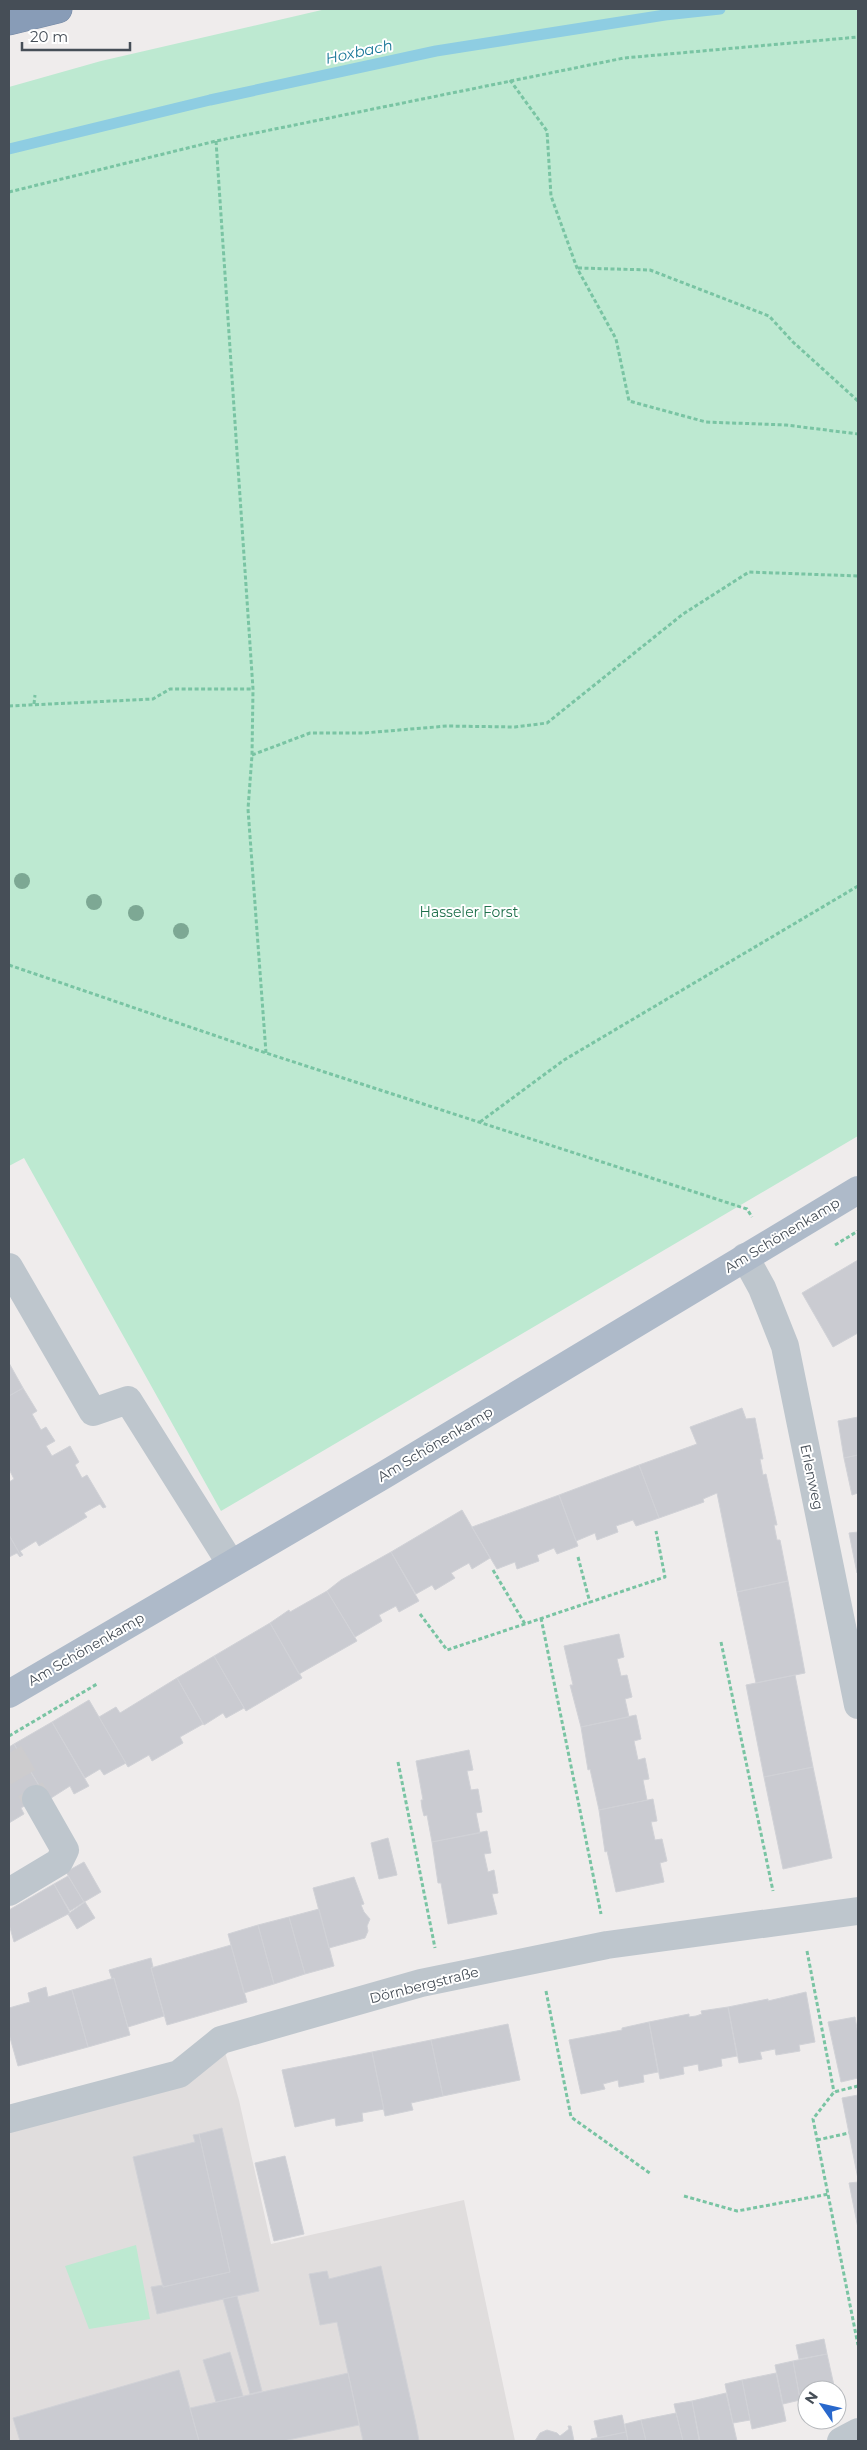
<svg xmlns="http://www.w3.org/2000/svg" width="867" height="2450" font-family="Montserrat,sans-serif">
	<rect width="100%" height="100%" fill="#efecec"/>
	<path fill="#e0dddd" d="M224,2049L239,2100L271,2244L464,2200L515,2441H9V2128Z"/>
	<path fill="#bde9d1" d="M326,9H858V1136L221,1511L24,1158L9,1166V87L101,61Z
		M136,2245L150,2319L89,2329L65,2266Z"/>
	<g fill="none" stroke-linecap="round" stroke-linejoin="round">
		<path stroke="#8ecde2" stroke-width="11" d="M9,149L210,100L436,51L665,15L720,9"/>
	</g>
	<path fill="#cacbd1" stroke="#d1d2d7" d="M858,1260V1333L833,1347L802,1293Z
		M9,1363L23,1388L9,1396Z
		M23,1388L37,1411L32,1414L41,1430L46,1427L55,1441L46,1446L52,1456L70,1446L79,1462L75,1465L82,1478L87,1475L106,1507L103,1508L100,1504L84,1513L87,1517L39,1546L36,1541L20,1551L23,1555L21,1556L9,1535V1482L14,1479L9,1469V1396Z
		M742,1408L746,1419L755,1418L763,1459H760L763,1475L766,1474L777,1525H774L777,1540H780L788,1581L737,1592L717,1493L703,1499L704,1502L659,1518L639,1465L697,1444L690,1427Z
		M858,1417V1455L844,1458L838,1421Z
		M858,1455V1493L852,1495L844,1458Z
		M639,1465L659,1518L636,1526L633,1520L616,1526L618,1532L597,1540L595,1533L576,1541L559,1495Z
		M559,1495L578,1546L557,1554L554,1548L537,1555L539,1561L517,1569L515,1562L497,1569L472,1527Z
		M462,1510L490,1558L472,1569L469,1563L451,1573L455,1578L435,1590L432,1585L416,1594L391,1552Z
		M858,1532V1573H857L849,1533Z
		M9,1535L21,1556L20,1557L17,1553L9,1557Z
		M391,1552L419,1601L399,1612L396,1606L379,1615L382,1621L355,1637L327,1591L341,1580Z
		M788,1581L805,1673L756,1683L737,1592Z
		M327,1591L357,1641L299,1674L270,1623L289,1610L290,1612Z
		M270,1623L302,1678L246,1711L214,1656Z
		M619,1634L624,1657L617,1659L621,1676L627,1675L632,1697L625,1699L629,1717L581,1727L570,1685H573L564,1646Z
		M214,1656L244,1708L226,1718L223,1713L204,1725L177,1678Z
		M795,1675L813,1767L764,1777L746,1685Z
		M177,1678L203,1724L180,1737L183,1743L152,1761L149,1755L128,1767L99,1717L116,1707L120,1713Z
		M89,1700L126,1763L104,1775L100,1769L85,1778L52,1722Z
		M636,1715L641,1739L634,1741L638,1760L645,1758L649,1779L643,1780L647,1800L599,1810L590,1769L588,1770L581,1727Z
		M52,1722L89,1786L74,1794L70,1786L48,1800L14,1744Z
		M14,1744L44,1794L21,1808L24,1814L9,1823V1747Z
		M469,1750L473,1770L467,1771L471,1790L478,1789L482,1812L476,1813L480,1833L432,1842L427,1815L424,1816L422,1808L421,1800H423L416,1761Z
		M813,1767L832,1858L783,1869L764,1777Z
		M653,1799L657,1821L651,1822L655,1840L662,1839L667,1861L660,1863L664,1882L616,1892L607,1851L605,1852L599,1810Z
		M487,1831L491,1853L484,1854L488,1872L494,1870L498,1893L492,1894L497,1914L448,1924L441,1883H438L437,1876L432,1842Z
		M388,1838L397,1875L379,1879L371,1843Z
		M84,1862L101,1892L84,1902L66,1872Z
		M68,1876L84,1902L70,1911L54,1884Z
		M354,1877L364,1904L361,1905L364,1912L370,1919L367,1926L368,1931L365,1938L329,1948L313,1888Z
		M54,1884L70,1913L14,1942L9,1924V1910Z
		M85,1902L95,1918L77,1929L68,1914Z
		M319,1909L334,1966L305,1974L289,1917Z
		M289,1917L305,1974L274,1984L258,1925Z
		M258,1925L274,1984L244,1993L228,1934Z
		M231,1945L247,2002L167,2025L151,1968Z
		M151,1958L153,1967L151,1968L164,2016L128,2027L114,1978L112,1979L109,1970Z
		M114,1978L130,2035L88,2047L72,1990Z
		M46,1987L48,1997L72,1990L88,2047L18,2066L9,2034V2008L30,2002L28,1993Z
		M806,1992L815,2042L799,2045L800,2051L776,2055L775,2049L760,2052L762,2059L739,2063L728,2007L768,1999V2001Z
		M728,2007L737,2056L721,2059L722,2066L699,2071L698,2064L683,2067L684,2074L660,2079L649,2022L689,2014V2017L696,2016L702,2014L701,2011Z
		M855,2017L858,2034V2078L841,2082L828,2022Z
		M649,2022L658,2072L643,2075L644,2082L619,2087L618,2080L603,2084L605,2089L581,2094L569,2040L622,2030V2028Z
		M508,2024L520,2080L443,2096L431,2040Z
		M431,2040L443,2096L411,2103L413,2110L385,2116L372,2052Z
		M372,2052L384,2109L362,2113L363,2121L336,2126L335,2118L295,2127L282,2070Z
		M858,2095V2179L842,2098Z
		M222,2128L259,2291L157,2314L151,2287L163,2285V2287L230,2272L199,2134Z
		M199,2134L230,2272L163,2287L133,2157L195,2142L193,2135Z
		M285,2156L304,2234L274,2241L255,2163Z
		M858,2182V2228L849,2183Z
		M381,2266L416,2424L419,2441H363L337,2322L320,2325L309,2274L327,2271L329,2279Z
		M237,2296L262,2391L250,2394L223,2299Z
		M824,2339L827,2354L799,2359L796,2345Z
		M230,2352L243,2396L216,2402L203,2360Z
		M827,2354L835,2390H807V2408L802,2409L793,2361Z
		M793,2361L800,2400L783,2404L775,2365Z
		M179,2370L199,2441H20L13,2418Z
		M348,2373L359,2425L283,2441H199L190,2408Z
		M776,2373L786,2421L752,2429L742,2380Z
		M742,2380L750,2420L733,2423L725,2384Z
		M726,2393L737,2441H700L692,2401Z
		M692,2401L699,2440L683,2441L674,2404Z
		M676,2413L683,2441H646L641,2420Z
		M622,2415L626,2432L598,2438L594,2421Z
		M641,2420L646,2441H628L625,2424Z
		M568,2426H571L574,2441H535L540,2433L547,2430L557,2433L560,2436L569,2429Z
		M626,2432L628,2441H591V2439Z"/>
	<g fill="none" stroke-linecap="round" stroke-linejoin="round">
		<path stroke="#cdccce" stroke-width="28" stroke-dasharray="28 14" stroke-linecap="butt" d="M9,1753L36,1799"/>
		<defs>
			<path id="highway" d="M9,21L58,9"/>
		</defs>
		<use href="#highway" stroke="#7387a3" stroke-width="29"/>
		<path stroke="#79c4a3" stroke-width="3" stroke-dasharray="4 2.5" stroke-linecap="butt" d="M510,80L547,131L551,196L577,268L616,339L629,401L706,422L786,425L858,434
			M216,141L253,689L252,755L248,809L266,1053
			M9,192L216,141L624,58L858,37
			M578,268L650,270L769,316L793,342L858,401
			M34,704L35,695
			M9,706L153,699L170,689H253
			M252,755L310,733H364L447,726L515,727L547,723L683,614L749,572L858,576
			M9,965L266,1053L747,1209L752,1217
			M480,1122L564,1060L858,886
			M835,1245L858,1231
			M578,1557L590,1603
			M493,1570L525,1624
			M420,1614L447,1650L665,1577L656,1531
			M541,1618L601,1914
			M721,1642L773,1891
			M9,1736L97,1684
			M398,1762L435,1948
			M807,1951L834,2092
			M546,1991L571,2117L651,2174
			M858,2086L834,2092L813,2119L858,2345
			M817,2140L849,2133
			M684,2196L737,2211L829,2194"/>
		<path stroke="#bec6cd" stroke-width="28" d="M745,1257L762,1288L785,1346L858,1705
			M9,1267L93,1412L128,1400L231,1564
			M9,1892L59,1862L65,1850L36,1799
			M9,2119L179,2074L221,2040L421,1983L607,1945L858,1911
			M841,2441L858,2432"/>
		<path stroke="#aebac9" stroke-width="28" d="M9,1694L384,1475L858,1190"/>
		<use href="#highway" stroke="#889cb7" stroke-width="28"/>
	</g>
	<g fill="#7da894">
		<circle cx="22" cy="881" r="8"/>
		<circle cx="94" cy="902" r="8"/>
		<circle cx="136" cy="913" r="8"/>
		<circle cx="181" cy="931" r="8"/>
	</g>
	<g text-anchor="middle" stroke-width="4" stroke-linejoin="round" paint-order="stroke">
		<g font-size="14" fill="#1f714c" stroke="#fff">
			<text x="469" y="917">Hasseler Forst</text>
		</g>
		<g font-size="14" fill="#464e57" stroke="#fff">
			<text transform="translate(782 1235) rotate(-31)" y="5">Am Schönenkamp</text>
			<text transform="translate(435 1444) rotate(-31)" y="5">Am Schönenkamp</text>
			<text transform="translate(812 1477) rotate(78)" y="5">Erlenweg</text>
			<text transform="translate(86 1649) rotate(-30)" y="5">Am Schönenkamp</text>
			<text transform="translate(424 1985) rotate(-14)" y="5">Dörnbergstraße</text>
		</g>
		<g font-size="15" font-style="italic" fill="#197798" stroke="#fff">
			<text transform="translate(359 52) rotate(-12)" y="5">Hoxbach</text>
		</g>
	</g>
	<rect width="867" height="2450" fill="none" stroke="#464e57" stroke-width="20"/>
	<g transform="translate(822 2405) rotate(304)"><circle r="24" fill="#ffffff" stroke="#b5b8bc"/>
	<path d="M0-4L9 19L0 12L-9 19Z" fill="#2968cc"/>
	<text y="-8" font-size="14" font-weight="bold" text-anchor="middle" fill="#464e57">N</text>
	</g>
	<path d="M22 42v8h108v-8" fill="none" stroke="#464e57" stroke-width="2.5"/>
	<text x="30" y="42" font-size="15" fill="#464e57" stroke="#ffffff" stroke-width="4" paint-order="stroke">20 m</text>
</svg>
